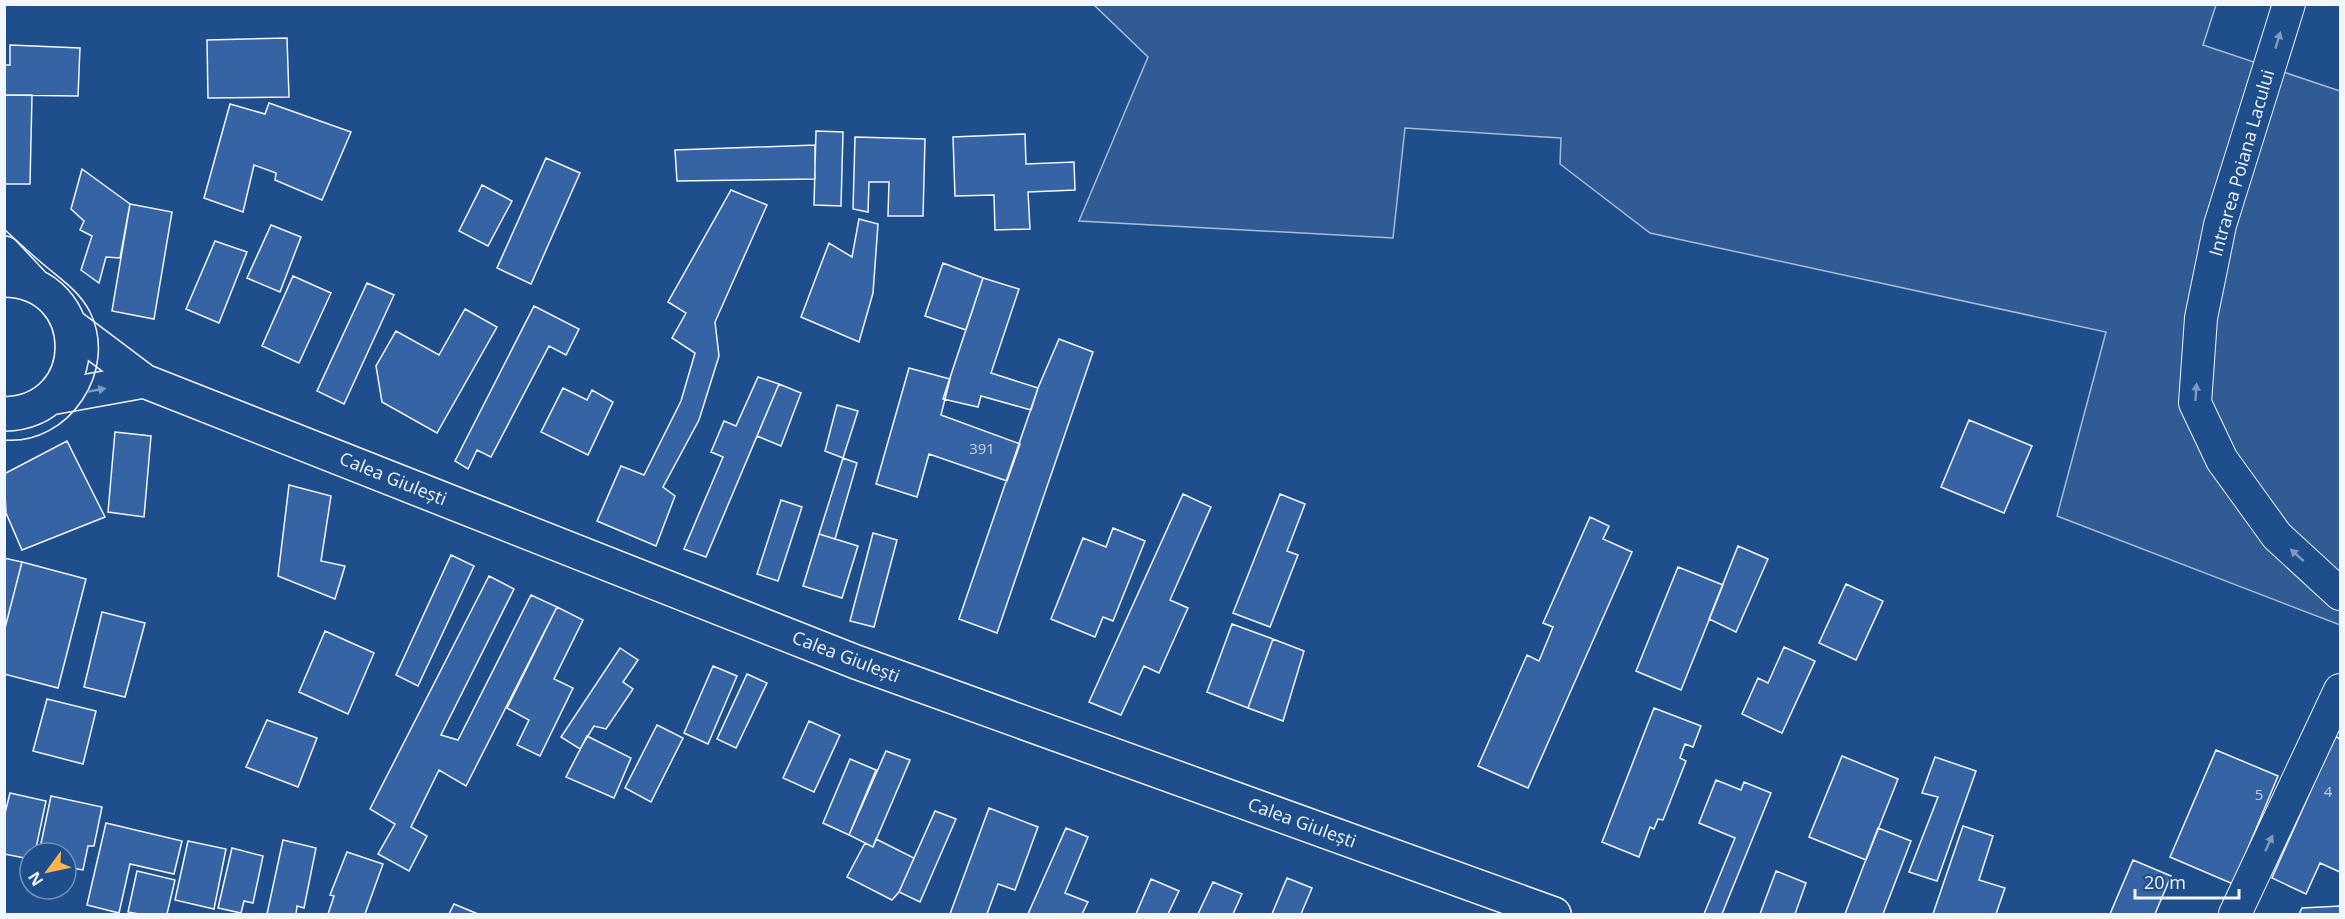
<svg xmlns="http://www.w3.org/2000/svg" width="2345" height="919" font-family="'Open Sans',sans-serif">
	<rect width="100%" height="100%" fill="#1f4e8c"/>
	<path fill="#305b95" stroke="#a8bbd7" stroke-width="1.5" d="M1094,5H2216L2203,45L2340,91V625L2057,516L2106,332L1650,233L1560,164L1561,138L1405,128L1393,238L1079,221L1148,57Z"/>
	<path fill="#3563a3" stroke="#f2f6ff" stroke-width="1.5" d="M287,38L289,97L208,98L207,40Z
		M10,45L80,48L78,96L4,95V65H10Z
		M4,95H32L30,184H4Z
		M269,103L351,132L322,200L275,180L276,173L254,165L243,212L204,198L230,104L265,114Z
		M816,131L843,132L841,206L814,205Z
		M1025,134L1026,164L1074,162L1075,190L1028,192L1030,229L995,230L994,195L955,196L953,137Z
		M855,137L925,139L923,216H888L889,182H869L868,212L853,209Z
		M815,145V179L677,181L675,150Z
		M546,158L580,173L531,284L497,268Z
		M82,169L130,204L120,258L106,257L99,283L81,270L92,236L80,230L84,221L71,209Z
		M482,185L512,201L488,246L459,231Z
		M731,190L767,205L715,322L719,356L699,420L663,487L675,496L656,546L597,521L621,466L644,475L681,401L695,353L672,338L686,313L668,302Z
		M130,204L172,212L154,319L112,311Z
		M859,219L878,224L873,293L859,342L801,317L829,243L852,257Z
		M271,225L301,237L280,292L247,278Z
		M215,241L247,252L219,323L186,309Z
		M943,263L983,278L966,330L925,316Z
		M293,276L331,293L299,363L262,346Z
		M983,278L1019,289L991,373L1038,388L1031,410L981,396L978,407L943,399Z
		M367,283L394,295L344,404L317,391Z
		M534,306L579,329L566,355L549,346L491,457L477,450L468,469L455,461Z
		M465,309L497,327L437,433L382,402L376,366L396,331L439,355Z
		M1059,339L1093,352L997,633L959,619L1038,388Z
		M909,368L950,379L941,415L1020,444L1007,481L929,454L917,497L876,484Z
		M758,377L779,384L706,557L684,549L723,457L711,452L724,421L736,426Z
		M779,384L801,393L781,446L757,436Z
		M563,388L587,400L592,390L613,402L588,455L541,432Z
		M837,405L858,411L843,458L825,451Z
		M1969,420L2032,446L2004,513L1941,487Z
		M115,432L151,436L144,517L108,512Z
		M67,441L105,517L22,550L6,513L4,474Z
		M843,458L857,463L835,539L819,534Z
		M289,485L331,496L321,561L345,566L335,599L278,576Z
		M1183,494L1211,507L1170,600L1188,608L1159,673L1144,666L1121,715L1089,702Z
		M1280,494L1305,504L1287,551L1298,555L1270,627L1233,613Z
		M781,500L802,507L778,581L757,574Z
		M1590,517L1609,526L1603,539L1632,552L1528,788L1478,766L1527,655L1539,661L1553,627L1543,623Z
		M1113,528L1145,541L1113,621L1103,617L1095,637L1051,619L1083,538L1106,547Z
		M873,533L897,540L874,627L850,621Z
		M819,534L858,546L842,598L803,586Z
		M1738,546L1768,559L1736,632L1709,619Z
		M451,555L474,566L418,686L396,675Z
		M4,558L22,562L4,632Z
		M22,562L86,579L58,688L4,674V632Z
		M1678,567L1723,585L1681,690L1636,671Z
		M489,576L514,589L441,735L458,740L531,595L557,607L466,786L439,770L411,827L427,836L409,871L378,854L395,824L370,809Z
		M1846,584L1883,601L1856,660L1819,643Z
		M557,607L583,620L554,679L573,688L540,756L517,745L529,720L507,708Z
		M102,612L145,623L125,697L84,687Z
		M1232,624L1273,639L1248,708L1207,692Z
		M325,631L374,653L348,714L299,692Z
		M1273,639L1304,651L1283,721L1248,708Z
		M1784,647L1815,661L1782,733L1742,714L1758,678L1768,683Z
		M620,648L638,660L623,682L633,689L606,729L594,726L580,749L561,737Z
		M713,666L737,676L708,744L684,733Z
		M747,674L767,683L736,748L717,739Z
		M47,699L96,711L83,764L33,751Z
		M1654,708L1701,726L1693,747L1685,744L1680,758L1686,761L1663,820L1658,819L1654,829L1650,827L1639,857L1602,842Z
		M267,720L317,738L298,787L246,767Z
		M809,721L840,735L814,792L783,778Z
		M657,725L683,738L651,802L625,788Z
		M587,736L631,758L614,798L566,777Z
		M2335,736L2340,739V872L2320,863L2306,894L2272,878Z
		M2216,750L2278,776L2233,884L2170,857Z
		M886,751L910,760L873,847L849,835Z
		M1842,756L1898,779L1866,860L1809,837Z
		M1935,757L1976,771L1937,881L1909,872L1938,797L1922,793Z
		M850,759L876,770L849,835L823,823Z
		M1716,780L1741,790L1744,782L1771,793L1722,914H1704L1735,838L1699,823Z
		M10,793L46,801L35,853H30V859L4,854V817Z
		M51,796L102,807L94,846H88L83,870L66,867V853H39Z
		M989,808L1038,827L1015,890L998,884L987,914H950Z
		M935,811L956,819L920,902L899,892Z
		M106,823L182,841L174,874L130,864L119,913L87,905Z
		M1963,826L1993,836L1979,880L2005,888L1996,914H1933Z
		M1066,828L1088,837L1065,893L1088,902L1082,914H1028Z
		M1878,828L1911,841L1883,914H1845Z
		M876,839L914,858L899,892L892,900L847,877L865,843L873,847Z
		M283,840L316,848L304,908L297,906L296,914H267Z
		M188,841L226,849L214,909L175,900Z
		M232,848L263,856L253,903L244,901L241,913L218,908Z
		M347,852L383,864L365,914H328L334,896L330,895Z
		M2133,860L2171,876L2155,914H2110Z
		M137,871L175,880L167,914H139L128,912Z
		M1776,871L1806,883L1795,914H1760Z
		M1287,878L1312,888L1301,914H1272Z
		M1151,879L1179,891L1168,914H1136Z
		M1213,882L1242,894L1233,914H1198Z
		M454,904L478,914H449Z
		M2340,906V914H2299L2302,908Z"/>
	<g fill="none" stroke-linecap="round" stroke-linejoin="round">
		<defs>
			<path id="minor" d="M2289,4L2220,225L2201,318L2195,403L2222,460L2277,536L2340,594
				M2235,914L2340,690"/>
			<path id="secondary" d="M4,253L34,285
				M4,280C95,281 95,412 4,414
				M71,326L144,381L856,662L1554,914
				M50,398L144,381"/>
		</defs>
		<use href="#minor" stroke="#f2f6ff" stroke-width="34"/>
		<use href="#secondary" stroke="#f2f6ff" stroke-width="36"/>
		<use href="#minor" stroke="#1f4e8c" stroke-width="32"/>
		<use href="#secondary" stroke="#1f4e8c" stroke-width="33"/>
		<path stroke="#f2f6ff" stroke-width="1.5" d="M4,229C19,243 34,257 49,269C66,283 80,293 90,312C119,370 69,446 4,440"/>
	</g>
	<defs><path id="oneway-solid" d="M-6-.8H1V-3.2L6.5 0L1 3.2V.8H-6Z" transform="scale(1.5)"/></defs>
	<g fill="#7e9ac0">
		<use href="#oneway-solid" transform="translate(2278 40) rotate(-73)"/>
		<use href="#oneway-solid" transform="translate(97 390) rotate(-10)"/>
		<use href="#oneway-solid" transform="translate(2196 392) rotate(-86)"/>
		<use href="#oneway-solid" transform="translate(2297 555) rotate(-138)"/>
		<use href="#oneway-solid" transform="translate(2269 843) rotate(-65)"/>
	</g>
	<g text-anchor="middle" stroke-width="4.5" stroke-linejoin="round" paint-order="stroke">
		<g font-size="15" fill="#c3d1e8">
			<text x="982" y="454">391</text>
			<text x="2328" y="797">4</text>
			<text x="2259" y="800">5</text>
		</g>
		<g font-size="18" fill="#f2f6ff" stroke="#1f4e8c">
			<text transform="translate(2242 163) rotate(-74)" y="6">Intrarea Poiana Lacului</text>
			<text transform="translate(393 479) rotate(22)" y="6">Calea Giulești</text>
			<text transform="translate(846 657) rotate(21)" y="6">Calea Giulești</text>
			<text transform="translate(1302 823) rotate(20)" y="6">Calea Giulești</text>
		</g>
	</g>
	<rect width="2345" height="919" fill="none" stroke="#f2f6ff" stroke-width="12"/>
	<g transform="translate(48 871) rotate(237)"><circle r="28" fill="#1f4e8c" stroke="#7391ba" stroke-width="1.5"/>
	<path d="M0-4.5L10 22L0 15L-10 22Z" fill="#ffb74d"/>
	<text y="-9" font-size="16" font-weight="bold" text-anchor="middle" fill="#f2f6ff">N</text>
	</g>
	<path d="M2135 889v9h104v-9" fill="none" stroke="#f2f6ff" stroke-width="3"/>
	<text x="2144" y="889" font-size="18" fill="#f2f6ff" stroke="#1f4e8c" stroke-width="4.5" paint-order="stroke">20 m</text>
</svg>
